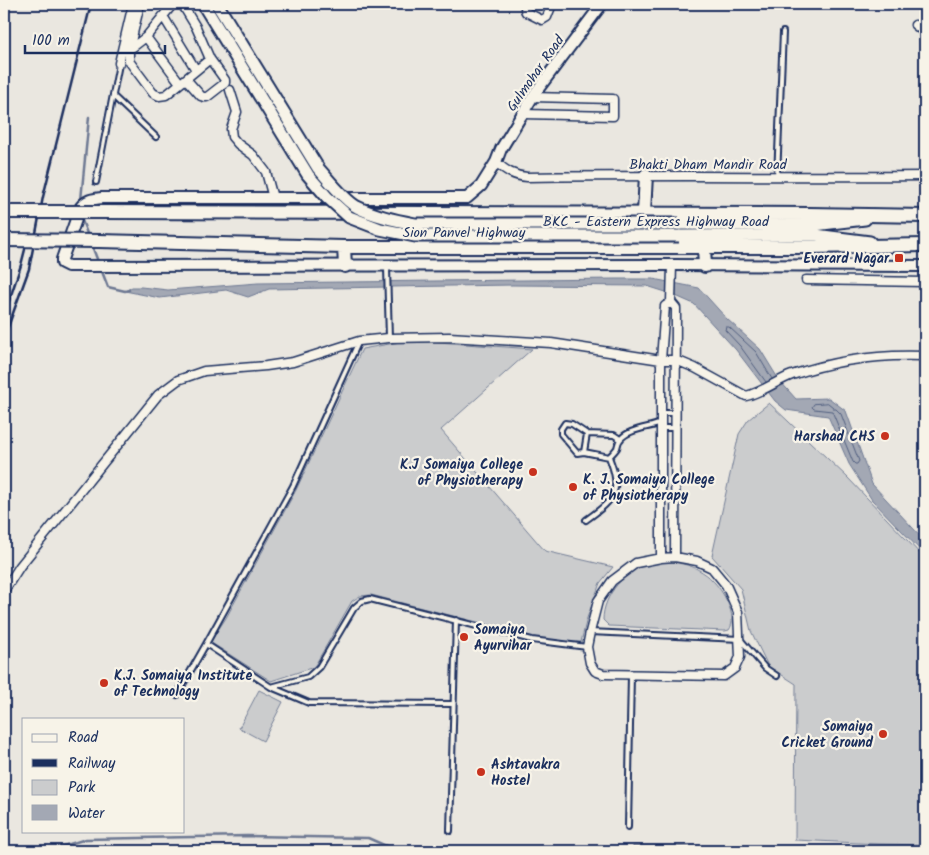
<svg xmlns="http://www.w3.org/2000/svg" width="929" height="855" font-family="Kalam,sans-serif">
	<rect width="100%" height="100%" fill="#eae7e0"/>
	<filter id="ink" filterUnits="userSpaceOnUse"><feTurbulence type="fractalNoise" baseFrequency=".02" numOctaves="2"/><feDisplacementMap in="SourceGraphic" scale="10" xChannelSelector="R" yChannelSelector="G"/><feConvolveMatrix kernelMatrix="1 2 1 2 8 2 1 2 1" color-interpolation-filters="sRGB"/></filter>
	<g filter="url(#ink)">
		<path fill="#cbcccd" stroke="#737e96" d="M411,340L532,349L441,430L545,551L613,567L600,583L587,618L581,642H548L516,632L371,595L360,596L352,601L314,667L271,681L210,642L226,618L296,490L362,349Z
			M769,403L848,478L925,559V845L880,844L795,840L796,684L768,666L751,631L741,589L712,556L739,434L748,420Z
			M665,561C677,563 689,564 699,570C704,573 709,576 712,580C722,589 739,617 729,630L725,631L609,626L603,620C603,595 625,570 649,564C654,563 659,562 665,561Z
			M259,690L283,702L263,741L239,728Z"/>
		<path fill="#a3a8b4" stroke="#6d7892" d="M616,279H653L699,288L727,319L760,349L779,380L796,399L829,398L846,411L872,484L925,541V555L872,500L849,464L828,416L786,410L775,401L736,350L694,304L669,293L647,286L512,285L269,289L248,297L226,290L160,298L125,291L132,287H141L168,290L258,283Z
			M633,846L883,851H633Z"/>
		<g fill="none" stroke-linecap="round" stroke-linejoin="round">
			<path stroke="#515f80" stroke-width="1" d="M766,382L740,346L725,330L726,327H729L756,352L772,379
				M828,403L833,407V409H836L841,414L859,461L857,464H855L853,462L832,411L814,409L812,407L814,404Z"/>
			<path stroke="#6d7892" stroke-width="2.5" d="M81,200L89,117
				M81,218L88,236
				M92,246L99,264
				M101,269L108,287L125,291L129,290
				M47,851L86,839L247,836L368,838L393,849L530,851"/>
			<defs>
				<path id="service" d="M113,96L156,137
					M777,177L783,32
					M96,182L119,64
					M387,268L389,338
					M359,341L293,486L206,644L271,687L308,677L319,667L354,608L362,601L370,599L532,640L587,647
					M661,413H676
					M661,428H675
					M587,434L572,424L565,423L561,429V434L577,453L584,452L609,457C612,454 615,451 617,448C618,445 618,442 620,440C627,429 650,428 661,423
					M584,452L587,434L614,435L620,439
					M586,520C593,515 606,506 610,499C620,487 614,470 609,457
					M590,632L740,639L765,668L777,676
					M271,687L309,703L453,704
					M177,695L206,644
					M628,827L631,675
					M450,831L456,620"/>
				<path id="minor" d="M140,4L129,50V61L153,93L159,96L166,95L210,59
					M173,4L146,37L180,83
					M182,4L196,27L210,59L225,80V83L207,97H204L201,96L186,79
					M526,4L525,10L526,12L542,20L547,17L552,4
					M163,16L196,70
					M915,25L925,33
					M129,50L146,37
					M119,63L133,4
					M230,90L237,112L231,129L232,137L238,144L253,155L266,172L273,198
					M523,114L613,116V99L532,97
					M496,162C506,171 514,176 527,177C660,175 793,177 925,176
					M672,265L671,302L676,308L675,557
					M806,280L925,282
					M675,557L697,561L712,568L726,585L738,612L740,657L735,668L724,676L603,674L595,671L590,663L587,647L590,632L598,601L612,581L636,563L661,558Z
					M661,558V360L665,306L671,302
					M4,591L20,566L158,395L178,380L204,371L266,366L293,362L359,341L389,338L449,337L551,343L661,360H676L695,368L746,396C763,392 776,381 792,375C835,360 879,354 925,356"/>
				<path id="tertiary" d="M602,4L535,93L501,149L496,162L481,186L467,198H102C92,199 86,200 80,208L62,259V263L68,266L672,265L925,266"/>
				<path id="secondary" d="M679,224L814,225L865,219
					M679,236L815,235L870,242"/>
				<path id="trunk" d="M100,212L810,214L925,216
					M644,213L646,175
					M99,241L344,247H810L925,245
					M344,247L345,266
					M704,247L705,266"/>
			</defs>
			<use href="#service" stroke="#1b2f5e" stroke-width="8"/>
			<use href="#minor" stroke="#1b2f5e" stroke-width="11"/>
			<use href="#tertiary" stroke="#1b2f5e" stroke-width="14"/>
			<use href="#secondary" stroke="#1b2f5e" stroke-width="15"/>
			<use href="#trunk" stroke="#1b2f5e" stroke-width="16"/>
			<use href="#service" stroke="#f7f3e8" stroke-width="4"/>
			<use href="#minor" stroke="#f7f3e8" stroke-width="8"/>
			<use href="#tertiary" stroke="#f7f3e8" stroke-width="10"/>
			<use href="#secondary" stroke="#f7f3e8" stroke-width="11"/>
			<use href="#trunk" stroke="#f7f3e8" stroke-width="12"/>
			<path stroke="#1b2f5e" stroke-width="2.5" d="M5,313L21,265L29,234
				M4,338L29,269L43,197L91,4"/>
			<defs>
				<path id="secondary-bridge" d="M203,4L308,175L327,197L349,217L380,229L415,236H679
					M217,4L318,168C328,179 344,200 357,207C375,216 395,220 415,224H679"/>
				<path id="trunk-bridge" d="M4,212H100
					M4,240L99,241"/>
			</defs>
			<use href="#secondary-bridge" stroke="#1b2f5e" stroke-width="15" stroke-linecap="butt"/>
			<use href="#trunk-bridge" stroke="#1b2f5e" stroke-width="16" stroke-linecap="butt"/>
			<use href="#secondary-bridge" stroke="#f7f3e8" stroke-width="11"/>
			<use href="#trunk-bridge" stroke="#f7f3e8" stroke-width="12"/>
		</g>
	</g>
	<g fill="#c8321e" stroke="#f7f3e8" stroke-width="2">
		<rect x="894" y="253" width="10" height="10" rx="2.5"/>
		<circle cx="885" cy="436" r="5"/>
		<circle cx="533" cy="472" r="5"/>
		<circle cx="573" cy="487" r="5"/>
		<circle cx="464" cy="637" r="5"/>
		<circle cx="104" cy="683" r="5"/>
		<circle cx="883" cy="734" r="5"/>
		<circle cx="481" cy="772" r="5"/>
	</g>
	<g text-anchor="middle" stroke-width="4.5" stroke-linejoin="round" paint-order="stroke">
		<g font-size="14" fill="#1b2f5e" stroke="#f7f3e8">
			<text transform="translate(535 73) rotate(-55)" y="5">Gulmohar Road</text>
			<text x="708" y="169">Bhakti Dham Mandir Road</text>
			<text x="656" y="226">BKC - Eastern Express Highway Road</text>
			<text x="464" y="237">Sion Panvel Highway</text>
		</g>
		<g font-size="14" font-weight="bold" fill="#1b2f5e" stroke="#f7f3e8" text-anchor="end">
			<text x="889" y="263">Everard Nagar</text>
			<text x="875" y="441">Harshad CHS</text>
			<text x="523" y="469">K.J Somaiya College<tspan x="523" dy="16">of Physiotherapy</tspan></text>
			<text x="583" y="484" text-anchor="start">K. J. Somaiya College<tspan x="583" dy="16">of Physiotherapy</tspan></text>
			<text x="474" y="634" text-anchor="start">Somaiya<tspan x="474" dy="16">Ayurvihar</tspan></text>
			<text x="114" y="680" text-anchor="start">K.J. Somaiya Institute<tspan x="114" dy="16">of Technology</tspan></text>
			<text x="873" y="731">Somaiya<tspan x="873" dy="16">Cricket Ground</tspan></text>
			<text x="491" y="769" text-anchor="start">Ashtavakra<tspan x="491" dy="16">Hostel</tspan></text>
		</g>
	</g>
	<rect width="929" height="855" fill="none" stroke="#f7f3e8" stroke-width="20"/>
	<rect x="10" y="10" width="909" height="835" fill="none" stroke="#1b2f5e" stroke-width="2" filter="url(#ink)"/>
	<rect x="22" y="718" width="162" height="115" fill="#f7f3e8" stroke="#9fa5b1"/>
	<rect x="32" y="734" width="25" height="8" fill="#f7f3e8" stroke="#9fa5b1"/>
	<text x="68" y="742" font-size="15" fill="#1b2f5e">Road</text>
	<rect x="32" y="759" width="25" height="8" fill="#1b2f5e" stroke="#9fa5b1"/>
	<text x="68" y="768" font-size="15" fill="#1b2f5e">Railway</text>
	<rect x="32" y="780" width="25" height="15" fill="#cbcccd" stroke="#9fa5b1"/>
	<text x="68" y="792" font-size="15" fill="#1b2f5e">Park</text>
	<rect x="32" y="805" width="25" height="15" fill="#a3a8b4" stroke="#9fa5b1"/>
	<text x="68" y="818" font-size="15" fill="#1b2f5e">Water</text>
	<path d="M25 45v8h140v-8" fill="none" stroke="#1b2f5e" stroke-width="2.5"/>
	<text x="32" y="45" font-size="15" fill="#1b2f5e" stroke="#f7f3e8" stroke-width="4" paint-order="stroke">100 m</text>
</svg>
